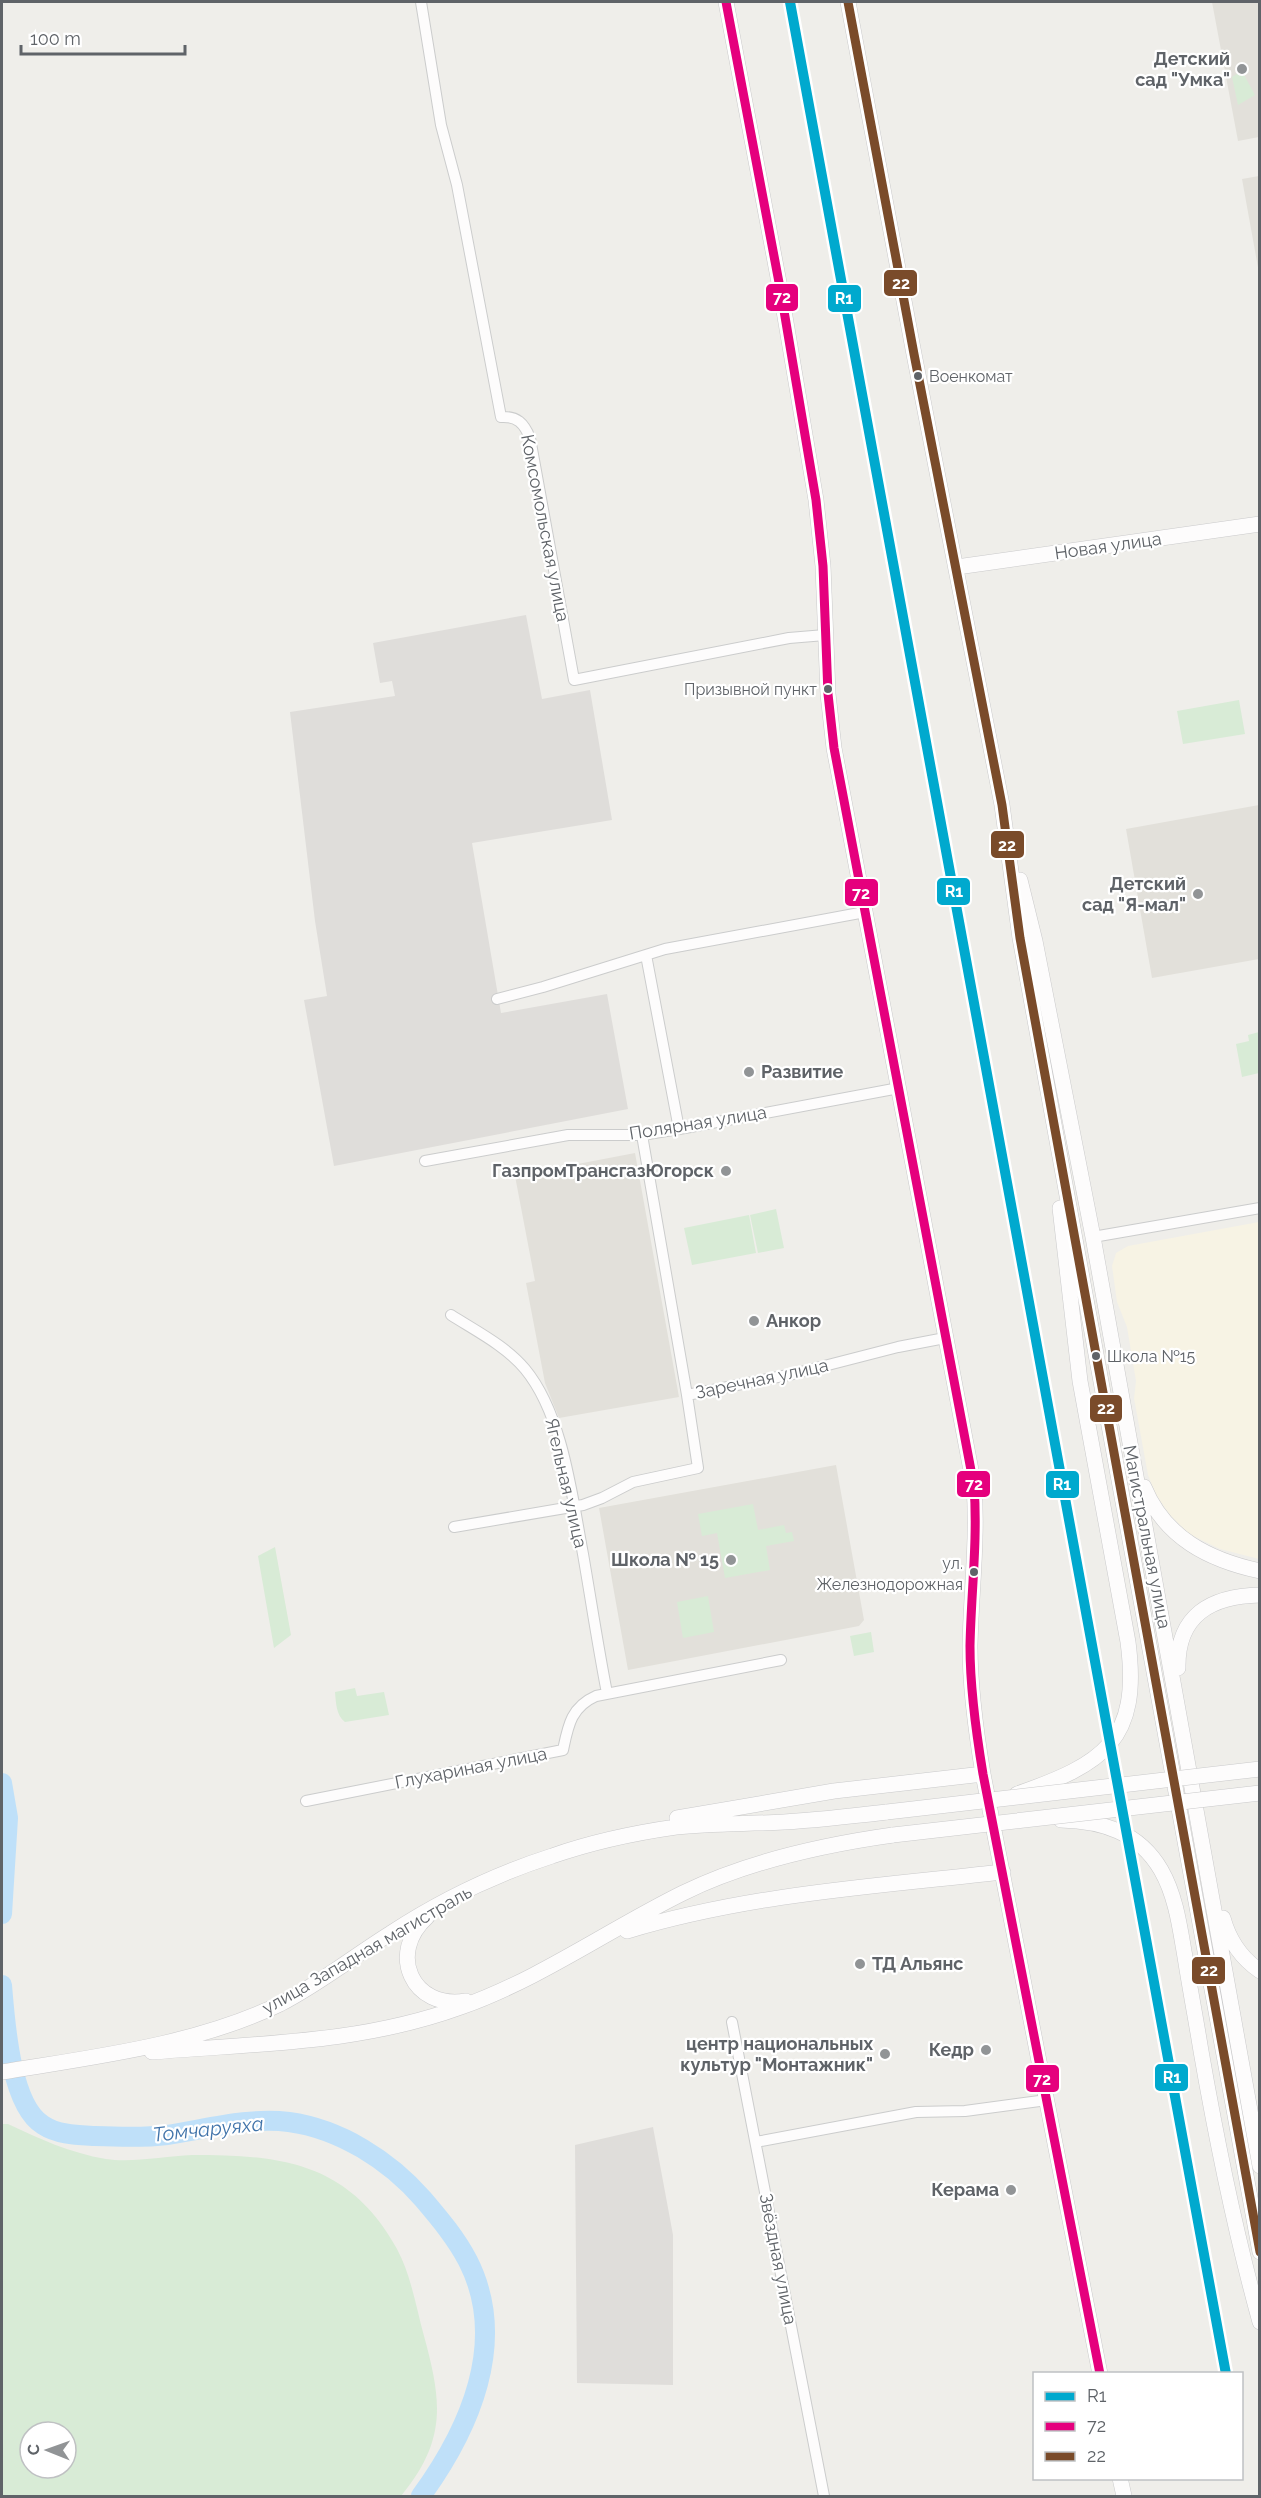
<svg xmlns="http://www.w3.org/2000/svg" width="1261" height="2498" font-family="Raleway,sans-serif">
	<rect width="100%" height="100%" fill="#efeeea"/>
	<path fill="#f7f3e4" d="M1259,1222V1559L1220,1549L1189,1534L1169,1514L1156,1495L1148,1475L1134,1398L1136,1381L1127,1327L1117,1302L1112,1266L1116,1253L1128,1246Z"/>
	<path fill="#dfddda" d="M526,615L542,699L590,690L612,820L472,843L501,1013L607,994L628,1109L334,1166L304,1000L327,996L315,921L290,712L395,696L392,681L380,683L373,643Z
		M653,2127L673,2235V2385L577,2383L575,2145Z"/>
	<path fill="#e2e0da" d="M1212,2H1259V137L1238,141Z
		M1259,176H1260L1259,273L1242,179Z
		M1259,805V959L1152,978L1126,829Z
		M635,1153L679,1397L559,1418L545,1383L526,1283L535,1281L515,1176Z
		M836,1465L864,1620L859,1626L628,1670L599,1508Z"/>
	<path fill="#d8ebd6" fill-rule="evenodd" d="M1242,71L1255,95L1238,105L1232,77Z
		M1239,700L1245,734L1183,744L1177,711Z
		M1259,1032V1073L1242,1077L1236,1044L1249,1041L1248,1035Z
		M776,1209L784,1248L758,1253L750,1215Z
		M749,1215L756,1253L692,1265L684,1228Z
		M753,1504L758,1530L784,1525L786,1533L792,1532L794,1541L766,1546L770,1570L725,1578L717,1533L702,1536L698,1514Z
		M275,1547L291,1635L274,1648L258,1556Z
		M708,1596L714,1632L683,1638L677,1602Z
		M871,1632L874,1652L854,1656L850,1636Z
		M355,1688L357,1696L384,1692L389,1715L345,1722C336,1715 336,1703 335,1692Z
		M2,2124H8C40,2139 70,2153 106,2159C132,2163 165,2156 192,2155C281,2155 349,2162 397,2249C411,2275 416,2307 424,2336C442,2402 447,2440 401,2496H2ZM30,2432H66V2468H30Z"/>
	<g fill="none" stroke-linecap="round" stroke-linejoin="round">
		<path stroke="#bfe0f9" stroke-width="20" d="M2,1783L8,1818L2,1914
			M2,1985C5,2020 10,2105 43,2125C58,2135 78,2135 95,2136C119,2137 144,2138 167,2135C207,2129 248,2117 289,2122C340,2129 389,2160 423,2199C440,2219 456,2238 468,2261C509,2342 469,2430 421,2496"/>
		<defs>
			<path id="street" d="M421,2L441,125L457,185L501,417C517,416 524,423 530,438L574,680L789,638L825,635
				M646,955L679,1129
				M497,999L543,987L665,949L865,912
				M642,1135L687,1395
				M425,1161L568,1135H642L685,1128L899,1088
				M1093,1237L1260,1208
				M451,1315C476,1331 506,1346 525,1369C563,1415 572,1496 583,1554C591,1600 598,1647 607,1693
				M454,1527L583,1505L602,1498L633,1482L698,1468L687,1395L793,1374L898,1347L945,1338
				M306,1801L563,1750C568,1726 571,1707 596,1696L781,1660
				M732,2022L824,2496
				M756,2142L916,2112L965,2111L1047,2100"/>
			<path id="secondary" d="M726,2L781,293L816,500L823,566L828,694L834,748L974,1486C978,1539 971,1593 970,1646C970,1689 976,1732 983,1774L1100,2374
				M848,2L914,354L1002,805L1020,938L1260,2252
				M957,567L1260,524
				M1020,880L1035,941L1093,1237L1260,2166
				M1144,1487C1165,1538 1209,1560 1260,1571
				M1178,1668C1177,1615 1211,1596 1260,1595
				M1017,1794C1103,1764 1141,1741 1128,1642L1080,1381L1060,1208
				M677,1818L834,1791L983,1774
				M1061,1820C1102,1821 1139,1832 1161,1870C1176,1896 1180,1928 1185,1957C1190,1989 1196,2020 1201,2051C1217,2143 1235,2232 1260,2322
				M427,1917C387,1953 412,2010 466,2001
				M1223,1918C1229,1940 1241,1958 1260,1971
				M627,1931C750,1894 876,1886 1003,1872
				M152,2052C259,2043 359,2044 461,2007C540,1979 608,1930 683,1893C748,1861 822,1845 893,1835
				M2,2072C93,2057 195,2045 280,2004C319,1984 354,1956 391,1933C440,1901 496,1874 552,1856C592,1842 634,1833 676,1827C711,1823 748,1824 784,1822C818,1820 853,1816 887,1812
				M1120,2478L1124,2496"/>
		</defs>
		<use href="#street" stroke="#cbcccc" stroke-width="12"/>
		<use href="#secondary" stroke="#cacacb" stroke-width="16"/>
		<use href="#street" stroke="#fdfcfc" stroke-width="10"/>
		<use href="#secondary" stroke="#fdfcfc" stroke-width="15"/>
		<defs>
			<path id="secondary-bridge" d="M887,1812L1260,1769
				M893,1835L1260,1793"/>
		</defs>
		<use href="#secondary-bridge" stroke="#cacacb" stroke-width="16" stroke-linecap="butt"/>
		<use href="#secondary-bridge" stroke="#fdfcfc" stroke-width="15"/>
		<defs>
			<path id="bus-1" d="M726,2L781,293L816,500L823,566L828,694L834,748L974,1486C978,1539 971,1593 970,1646C970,1689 976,1732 983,1774L1100,2374"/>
			<path id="bus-2" d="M848,2L914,354L1002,805L1020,938L1260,2252"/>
		</defs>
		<use href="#bus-1" stroke="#fff" stroke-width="14"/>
		<use href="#bus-2" stroke="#fff" stroke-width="14"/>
		<use href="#bus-1" stroke="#e5007d" stroke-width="9"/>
		<use href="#bus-2" stroke="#7a4b2a" stroke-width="9"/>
		<defs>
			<path id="rail-1" d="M790,2L1226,2374"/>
		</defs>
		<use href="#rail-1" stroke="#fff" stroke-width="15"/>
		<use href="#rail-1" stroke="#00a9ce" stroke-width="10"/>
	</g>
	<g fill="#919496" stroke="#fff" stroke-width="2">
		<circle cx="1242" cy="69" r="6"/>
		<circle cx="1198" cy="894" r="6"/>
		<circle cx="749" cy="1072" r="6"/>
		<circle cx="726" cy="1171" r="6"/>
		<circle cx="754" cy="1321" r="6"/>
		<circle cx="731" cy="1560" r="6"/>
		<circle cx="860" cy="1964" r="6"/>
		<circle cx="986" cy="2050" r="6"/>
		<circle cx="885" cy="2054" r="6"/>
		<circle cx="1011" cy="2190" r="6"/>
	</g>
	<g fill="#5f6368" stroke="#fff" stroke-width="2">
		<circle cx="918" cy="376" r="5"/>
		<circle cx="828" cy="689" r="5"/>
		<circle cx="1096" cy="1356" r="5"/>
		<circle cx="974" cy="1572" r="5"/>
	</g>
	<g text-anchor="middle" stroke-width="4.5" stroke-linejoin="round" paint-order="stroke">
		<g font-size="16" fill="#5f6368" stroke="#fff" text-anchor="start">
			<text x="929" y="382">Военкомат</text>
			<text x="817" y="695" text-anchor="end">Призывной пункт</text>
			<text x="1107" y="1362">Школа №15</text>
			<text x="963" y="1569" text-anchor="end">ул.<tspan x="963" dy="21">Железнодорожная</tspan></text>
		</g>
		<g font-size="18" font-weight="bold" fill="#5f6368" stroke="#fff" text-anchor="end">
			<text x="1230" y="65">Детский<tspan x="1230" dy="21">сад "Умка"</tspan></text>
			<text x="1186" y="890">Детский<tspan x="1186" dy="21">сад "Я-мал"</tspan></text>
			<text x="761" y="1078" text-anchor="start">Развитие</text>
			<text x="714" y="1177">ГазпромТрансгазЮгорск</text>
			<text x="766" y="1327" text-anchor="start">Анкор</text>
			<text x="719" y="1566">Школа № 15</text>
			<text x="872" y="1970" text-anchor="start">ТД Альянс</text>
			<text x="873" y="2050">центр национальных<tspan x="873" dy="21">культур "Монтажник"</tspan></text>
			<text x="974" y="2056">Кедр</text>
			<text x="999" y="2196">Керама</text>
		</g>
		<g font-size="18" fill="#5f6368" stroke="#fff">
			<text transform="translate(545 528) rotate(79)" y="6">Комсомольская улица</text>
			<text transform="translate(1108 546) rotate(-8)" y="6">Новая улица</text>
			<text transform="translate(698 1123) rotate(-9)" y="6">Полярная улица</text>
			<text transform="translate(762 1379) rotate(-12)" y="6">Заречная улица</text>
			<text transform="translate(566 1483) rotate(77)" y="6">Ягельная улица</text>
			<text transform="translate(1147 1537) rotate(79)" y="6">Магистральная улица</text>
			<text transform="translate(471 1768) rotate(-11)" y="6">Глухариная улица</text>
			<text transform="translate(367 1950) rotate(-30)" y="6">улица Западная магистраль</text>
			<text transform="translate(778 2259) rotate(79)" y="6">Звёздная улица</text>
		</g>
		<g font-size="20" font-style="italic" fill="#4174aa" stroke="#fff">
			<text transform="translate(208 2129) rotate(-6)" y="7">Томчаруяха</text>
		</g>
	</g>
	<g stroke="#fff" stroke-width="2">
		<rect x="883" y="269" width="35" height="28" rx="6" fill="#7a4b2a"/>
		<rect x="765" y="283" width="34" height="29" rx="6" fill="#e5007d"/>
		<rect x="827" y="284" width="35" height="29" rx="6" fill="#00a9ce"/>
		<rect x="990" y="830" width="35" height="29" rx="6" fill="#7a4b2a"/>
		<rect x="936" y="877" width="35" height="29" rx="6" fill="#00a9ce"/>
		<rect x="844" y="878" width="35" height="29" rx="6" fill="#e5007d"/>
		<rect x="1089" y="1394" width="34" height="29" rx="6" fill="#7a4b2a"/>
		<rect x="956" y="1470" width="35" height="28" rx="6" fill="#e5007d"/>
		<rect x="1045" y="1470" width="35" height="29" rx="6" fill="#00a9ce"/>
		<rect x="1191" y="1956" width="35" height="29" rx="6" fill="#7a4b2a"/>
		<rect x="1154" y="2063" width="35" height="29" rx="6" fill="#00a9ce"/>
		<rect x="1025" y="2064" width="35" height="29" rx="6" fill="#e5007d"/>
	</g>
	<g font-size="16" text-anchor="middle" font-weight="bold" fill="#fff">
		<text x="901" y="289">22</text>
		<text x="782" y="303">72</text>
		<text x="844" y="304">R1</text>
		<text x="1007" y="851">22</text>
		<text x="954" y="897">R1</text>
		<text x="861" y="899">72</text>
		<text x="1106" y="1414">22</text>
		<text x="974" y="1490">72</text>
		<text x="1062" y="1490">R1</text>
		<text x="1209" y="1976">22</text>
		<text x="1172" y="2083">R1</text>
		<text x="1042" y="2085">72</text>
	</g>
	<rect width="1261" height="2498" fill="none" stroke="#5f6368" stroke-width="6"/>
	<rect x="1033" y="2372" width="210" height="108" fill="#ffffff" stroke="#bfc1c3" stroke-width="1.5"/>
	<rect x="1045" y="2392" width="30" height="9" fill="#00a9ce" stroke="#bfc1c3" stroke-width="1.5"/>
	<text x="1087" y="2402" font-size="18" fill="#5f6368">R1</text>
	<rect x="1045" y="2422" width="30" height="9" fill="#e5007d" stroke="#bfc1c3" stroke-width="1.5"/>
	<text x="1087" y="2432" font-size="18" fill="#5f6368">72</text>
	<rect x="1045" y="2452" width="30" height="9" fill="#7a4b2a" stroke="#bfc1c3" stroke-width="1.5"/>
	<text x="1087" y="2462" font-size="18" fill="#5f6368">22</text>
	<g transform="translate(48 2450) rotate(271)"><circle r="28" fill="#ffffff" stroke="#bfc1c3" stroke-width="1.5"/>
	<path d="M0-4.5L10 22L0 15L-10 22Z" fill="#919496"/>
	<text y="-9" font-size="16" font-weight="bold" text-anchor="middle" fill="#5f6368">С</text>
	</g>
	<path d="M21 45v9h164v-9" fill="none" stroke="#5f6368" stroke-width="3"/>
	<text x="30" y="45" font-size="18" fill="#5f6368" stroke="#ffffff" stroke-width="4.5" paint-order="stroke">100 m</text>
</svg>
